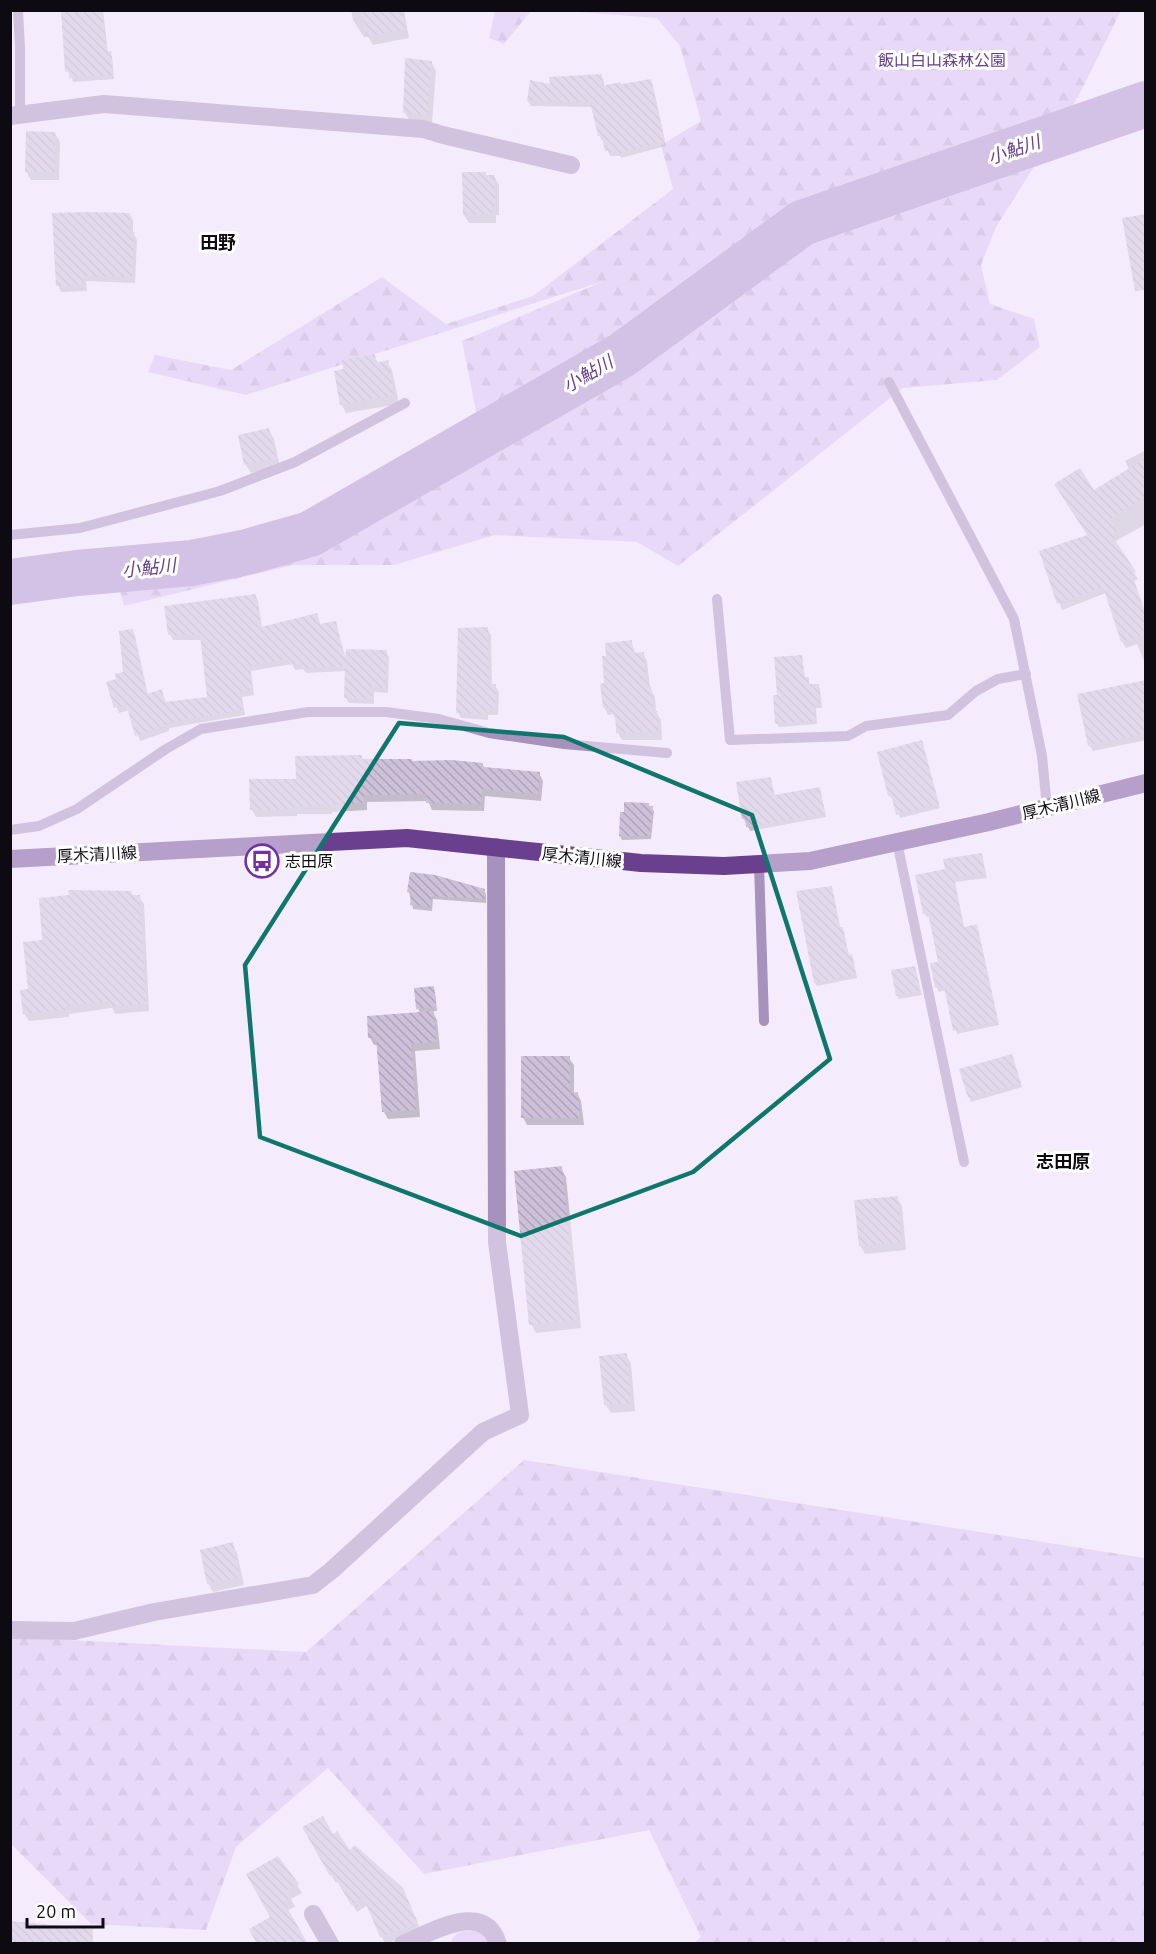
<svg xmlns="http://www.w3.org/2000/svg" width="1156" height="1954" font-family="Ubuntu,'Noto Sans JP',sans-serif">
	<defs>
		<pattern id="forest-firs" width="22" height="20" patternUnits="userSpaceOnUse" patternTransform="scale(1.5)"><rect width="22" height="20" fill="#dbc2f6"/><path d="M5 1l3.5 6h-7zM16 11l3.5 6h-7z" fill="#bba5d2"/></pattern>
		<pattern id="building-back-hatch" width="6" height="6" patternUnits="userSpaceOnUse" patternTransform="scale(1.5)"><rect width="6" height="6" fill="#cdc1da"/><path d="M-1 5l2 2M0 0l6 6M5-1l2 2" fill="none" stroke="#afa4ba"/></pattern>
	</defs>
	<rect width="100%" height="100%" fill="#f4ecfc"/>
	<path fill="#dbc2f6" d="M479,1930L490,1944H450C456,1929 465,1931 479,1930Z"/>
	<path fill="url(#forest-firs)" d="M495,11V10L531,11L504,44L489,38Z
		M564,11H1121L1078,97L996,227L981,265L990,304L1034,319L1040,347L997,380L903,388L678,566L637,542L495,535L394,565H293L124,606L111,556L198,538L234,551L503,439L478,421L462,341L604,281L246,395L148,372L155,355L231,370L382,277L446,324L533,296L673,189L661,145L701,121L680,46L657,18Z
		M524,1460L1145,1558V1943H694L701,1937L649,1830L424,1874L328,1768L236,1847L206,1930L91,1924L11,1844L10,1637L306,1652Z"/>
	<path fill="#0003" d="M62,10H103L108,53H110L112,57L114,79L73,82L71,75L67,71Z
		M351,10H404L409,38L373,45L368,37H364L358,28L353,20Z
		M431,62L436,71L432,123L410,121L405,113Z
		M601,76L604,81V87L650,81L653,86L666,146L621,158L620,156H610L604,140L602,141L600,136L593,107L531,106L528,101L532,82L551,85Z
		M55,133L60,142L59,180H31L26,171Z
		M494,176L499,185V215H496V223H469L464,215L487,177Z
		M130,214L133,221V233L137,240L135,283L86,281L87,291L61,292L58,285Z
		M374,356L379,364L387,362L392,370L399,404L346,413L342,405L336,372L345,370Z
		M269,430L274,439L280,467L251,473L246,465L239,436Z
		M1144,451L1146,524L1114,542L1138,579L1134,581L1146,615V666L1137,644L1126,648L1122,641L1106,593L1062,610L1041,552L1088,536L1094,492L1129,469L1125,461Z
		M255,596L258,601L262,628L317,615L321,626L335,622L346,659L386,652L389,657L388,693L374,692V704L349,703L345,697L346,671L306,673L303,669L295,670L292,664L251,671L254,695L242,697L245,715L169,728V731L140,741L129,710L119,713L108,683L118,680L125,673L132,630L135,636L148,695L161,691L166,703L208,698L202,640H173L170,634Z
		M487,629L491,635L492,686H495L499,692L498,715H488V720L461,718L458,712Z
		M631,642L636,654H643L647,661L650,688L655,697L656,712L661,720L662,740H622L618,733L616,720L613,714L608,715L604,707L606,684Z
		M802,657L805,678H808L810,686H818L820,689L822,708H816L817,724L779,727L777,724L779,697Z
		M1146,682V740L1093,751L1090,746Z
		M922,742L940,808L900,818L894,798L892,799L889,795Z
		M361,756L363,760L482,764L485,768L539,773L543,781L541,801L485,796L484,811L432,810L428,801L367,802V810L332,812V814H297V816L256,817L252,810L297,780Z
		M770,778L775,796L820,789L826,817L750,831L744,819Z
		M648,804L654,811L651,839L622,840L620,836Z
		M982,855L987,878L955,882L964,928L978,929L999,1025L957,1034L946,990L939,992L937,988L932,964L940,963L930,916L927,917L924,913L946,870Z
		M832,888L840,929L844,932L849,956H851L853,959L857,978L817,986L815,983Z
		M484,890L486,894V903L433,899L432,911L413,909L409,892Z
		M131,892L133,897H139L144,904L149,1011L115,1014L112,1008L69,1014V1017L29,1021L24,1013L44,941L71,897Z
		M914,967L922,995L899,999L897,995Z
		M433,988L435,992L437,1011H432L437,1020L440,1049L415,1051L420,1117L388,1119L384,1112L378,1045H374L370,1038L421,1014L418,1009Z
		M1012,1056L1022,1087L971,1102L961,1070Z
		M569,1058L574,1065V1094L577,1093L581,1101L584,1125H527L523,1117Z
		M561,1168L566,1177L581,1328L536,1333L531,1324Z
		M897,1198L902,1206L906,1250L865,1254L860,1245Z
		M626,1355L631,1364L635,1411L611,1413L606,1405Z
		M232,1544L237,1553L244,1585L213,1592L208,1583Z
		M304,1828L333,1836L349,1852L402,1889L421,1931L385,1944L368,1905L357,1912L338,1881L336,1883Z
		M248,1875L297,1885L302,1893L291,1899L295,1907L272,1917Z"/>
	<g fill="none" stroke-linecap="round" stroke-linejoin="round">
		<path stroke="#ac8eca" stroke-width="46" d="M10,582L77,573L192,563L247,552L310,534L622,355L802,223L1146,104"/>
	</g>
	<path fill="url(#building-back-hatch)" d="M61,10H102L107,52L111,51L113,75L69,78V71L65,72Z
		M361,10H402L406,29L366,37Z
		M405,58L432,61L427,115L403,113Z
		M602,74V86L621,82V84L651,79L665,141L617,154L616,151L609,152L608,151H605L602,136H598L590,102L527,101L530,80L550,84L549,77Z
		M26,131L55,132V172H25Z
		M462,172H486V175H495V206H492V214L463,215Z
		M85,212L130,213V232H134L132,277L84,276V285L56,286L52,213Z
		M1146,214V290L1135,291L1122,218Z
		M375,354L376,363L388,360L395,395L340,405L334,371L343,369L342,360Z
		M269,428L276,459L244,465L238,435Z
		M1146,458V496L1110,519L1117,532L1112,535L1136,572L1132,574L1146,616V634L1121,642L1103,587L1057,604L1039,551L1087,535L1054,484L1080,468L1094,490Z
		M256,594L261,627L317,613L320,624L336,621L345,659L346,649L387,650L385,688L372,687V699L344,698L345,666L301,668V664L290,665V659L249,665L252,690L240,692L243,710L167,723L166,726L135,736L126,704L114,708L106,682L116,679L115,674L123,672L119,631L133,629L147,694L162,689L165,702L207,697L200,635H168L164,606Z
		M488,627L489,684H496L495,709H486V714L456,713L458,628Z
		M632,640L633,653L644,652L646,679L651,688L653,711H657L659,732L616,733L615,712L610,713V707L603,708L600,684L604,683L602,656H606L605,643Z
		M802,655L804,677H809V684H819L821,704L814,705L816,721L775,724L773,695H777L774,657Z
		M1146,680V734L1088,746L1077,694Z
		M922,740L939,804L896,815L891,795L888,796L877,752Z
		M362,755V759H412V761L452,760L483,763V767L540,772L538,794L482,789L481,804L426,803V794L364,795V803L329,805V806L293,807V809L250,810L249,779H296L295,756Z
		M771,777L774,795L820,787L825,814L746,827L745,819H742L736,782Z
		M624,802L649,803V806H653L650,836H619L620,812H624Z
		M982,853L985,874L954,878L964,927L977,924L998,1021L953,1031L944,987L935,988L930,963L938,962L928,913L923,914L915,875L945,869L943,859Z
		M410,872L435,875L485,889V899L432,896L430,907L410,905L411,893L407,892Z
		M832,886L840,927H843L848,955L852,954L856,975L814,983L796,891Z
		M68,890L132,891L131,895H140L146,1004L110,1007L109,1001L65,1006L66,1010L23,1014L20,990L28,989L23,942L42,940L39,898L69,895Z
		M915,966L921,991L896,996L891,970Z
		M434,986L436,1007L416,1009L414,988Z
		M434,1011L436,1042L411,1044L416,1110L382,1112L376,1038H368L367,1016Z
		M1012,1054L1021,1083L968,1098L959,1069Z
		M521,1056H570V1093L578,1092L580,1118H521Z
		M562,1166L577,1320L529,1325L514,1171Z
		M898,1196L902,1242L859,1246L854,1200Z
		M627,1353L631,1403L604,1405L599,1356Z
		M233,1542L240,1577L207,1584L200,1550Z
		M323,1816L333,1834L337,1831L350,1850L355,1845L403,1888L418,1923L380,1937L363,1897L351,1905L333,1874L330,1876L302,1827Z
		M278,1856L299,1884L287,1890L292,1898L284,1902L308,1944H257L249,1929L270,1917L246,1874Z
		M10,1921L93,1929V1944H10Z"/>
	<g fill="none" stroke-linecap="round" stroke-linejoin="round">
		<path stroke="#a791bd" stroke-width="10" d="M18,10L20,47V115
			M889,382L1014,619L1042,756L1047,808
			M10,535L80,528L220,491L295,462L405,403
			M717,599L730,740L848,736L866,726L948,715L976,691L998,679L1026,674
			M10,830L39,826L77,809L166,749L201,729L308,712H386L439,719L489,733L564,744L667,753
			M897,842L964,1162
			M759,864L764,1021"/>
		<path stroke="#a791bd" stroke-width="18" d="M10,116L104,104L423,129L443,135L571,165
			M10,1630L74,1631L154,1612L313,1585L332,1570L483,1432L520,1415L497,1242L496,847
			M313,1914L330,1944
			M403,1944C431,1933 484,1899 498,1944"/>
		<path stroke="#6a408e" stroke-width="18" d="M10,859L407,838L641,863L724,866L810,861L989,822L1146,783"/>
	</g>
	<path d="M0 0H1156V1954H0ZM399,723L564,737L752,815L830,1059L693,1172L521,1236L260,1137L245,965Z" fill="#f4ecfc" fill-opacity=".55" fill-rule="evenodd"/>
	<path fill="none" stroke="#0f766e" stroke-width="4.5" stroke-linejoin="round" d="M399,723L564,737L752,815L830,1059L693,1172L521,1236L260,1137L245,965Z"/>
	<defs>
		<symbol id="bus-ring" viewBox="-11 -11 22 22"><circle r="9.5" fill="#fff" stroke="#7431a6" stroke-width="1.5"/><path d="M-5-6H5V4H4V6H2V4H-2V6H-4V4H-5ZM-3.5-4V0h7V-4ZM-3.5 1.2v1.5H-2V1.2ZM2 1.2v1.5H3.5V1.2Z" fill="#7431a6"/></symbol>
	</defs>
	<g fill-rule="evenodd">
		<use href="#bus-ring" x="243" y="842" width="38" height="38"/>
	</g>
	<g text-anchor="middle" stroke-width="6" stroke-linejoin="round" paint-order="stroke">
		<g font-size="16" fill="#68418a" stroke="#fff">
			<text x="942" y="66">飯山白山森林公園</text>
		</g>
		<g font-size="16" fill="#0e0a12" stroke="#fff">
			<text transform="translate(1061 804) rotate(-14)" y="6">厚木清川線</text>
			<text transform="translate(97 854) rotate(-3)" y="6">厚木清川線</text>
			<text transform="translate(582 857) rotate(6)" y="6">厚木清川線</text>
		</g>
		<g font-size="16" fill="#0e0a12" stroke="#fff" text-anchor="start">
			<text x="285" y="867">志田原</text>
		</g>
		<g font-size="18" font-style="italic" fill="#68408a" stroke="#fff">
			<text transform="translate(1014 150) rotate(-19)" y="6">小鮎川</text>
			<text transform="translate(588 374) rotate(-30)" y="6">小鮎川</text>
			<text transform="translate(149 568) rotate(-6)" y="6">小鮎川</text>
		</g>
		<g font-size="18" font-weight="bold" fill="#0e0a12" stroke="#fff">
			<text x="218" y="249">田野</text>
			<text x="1063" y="1168">志田原</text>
		</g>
	</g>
	<rect width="1156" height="1954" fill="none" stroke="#0e0a12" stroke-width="24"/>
	<path d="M27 1918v9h76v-9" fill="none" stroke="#0e0a12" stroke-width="3"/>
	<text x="36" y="1918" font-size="18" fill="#0e0a12" stroke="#ffffff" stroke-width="4.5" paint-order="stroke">20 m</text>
</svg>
